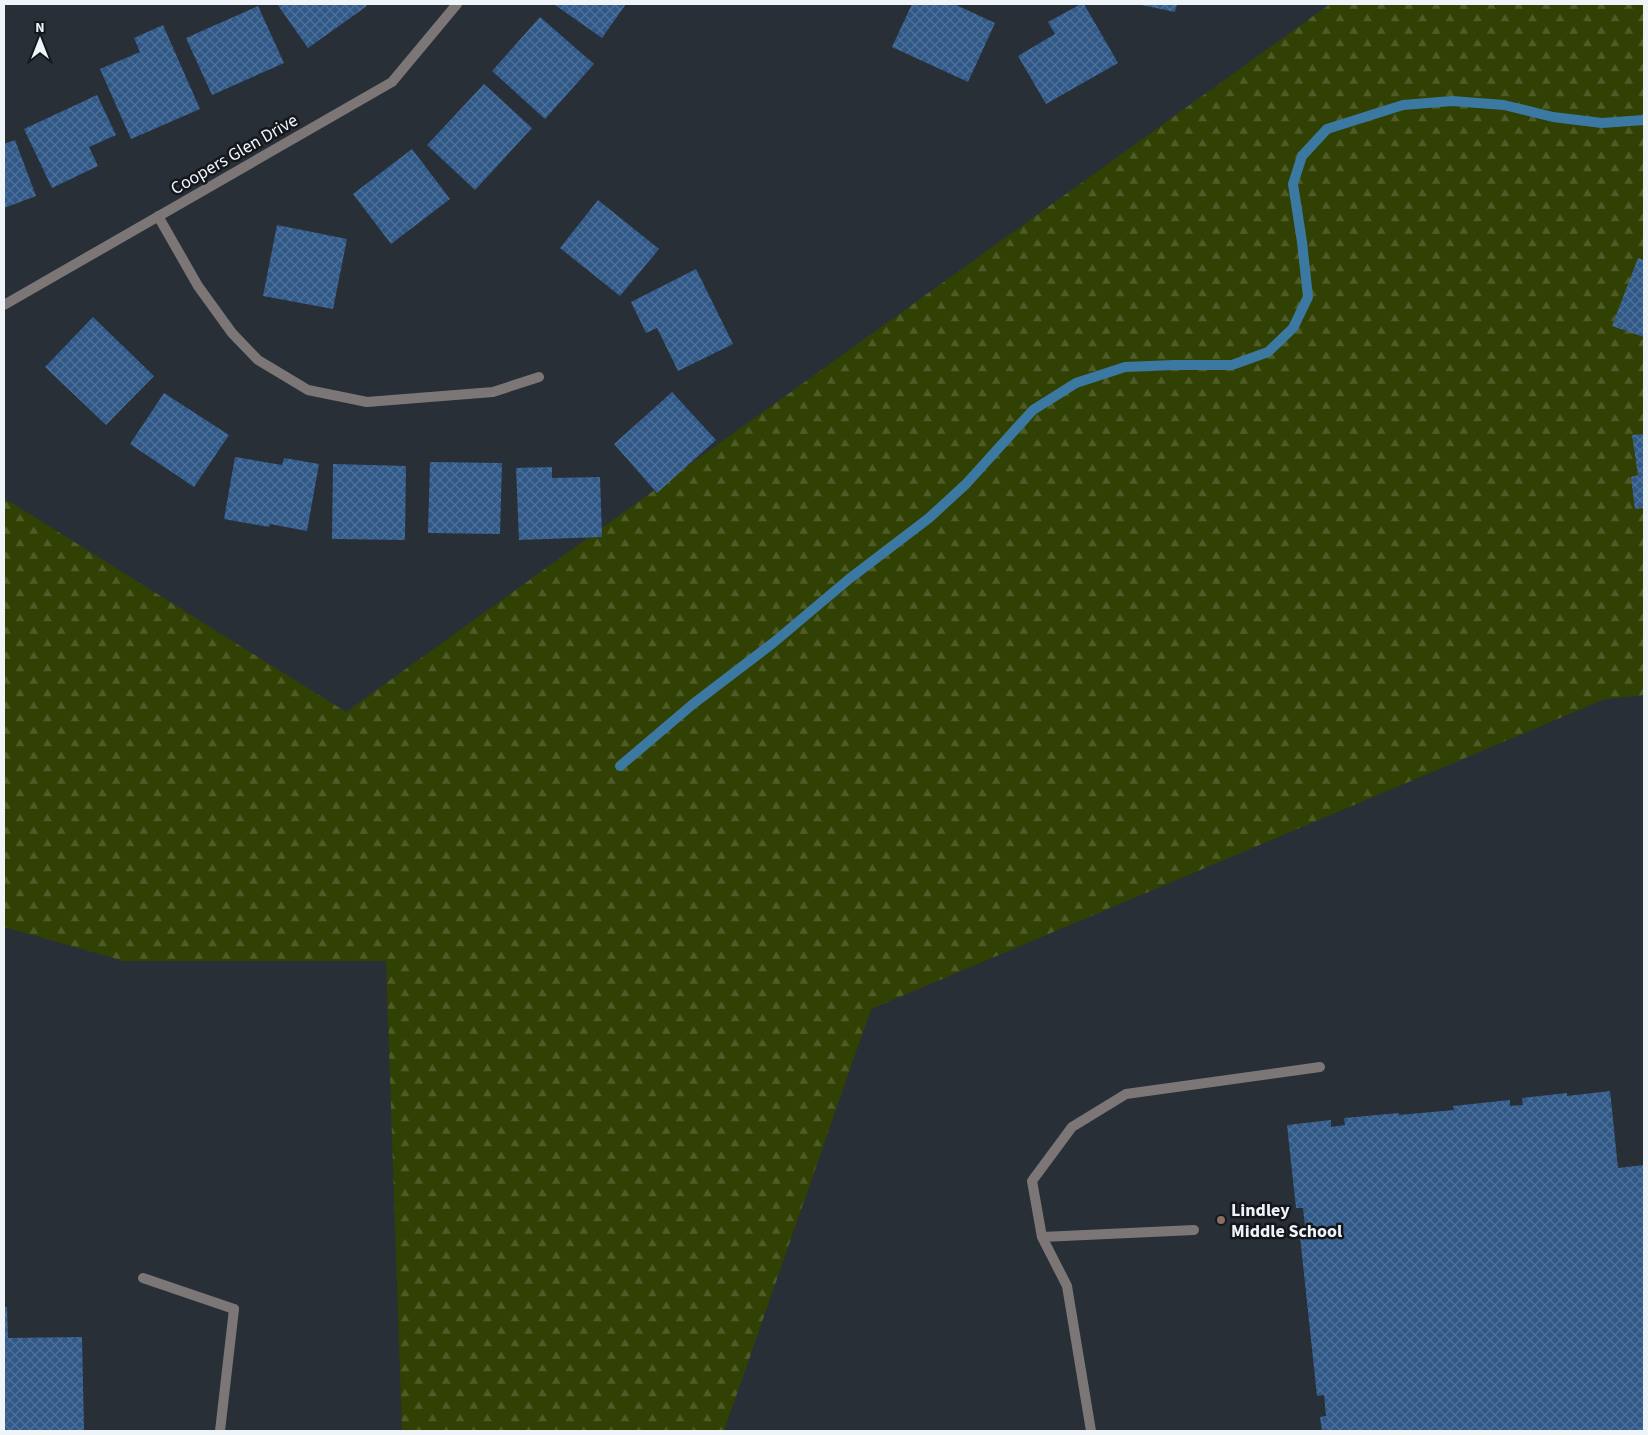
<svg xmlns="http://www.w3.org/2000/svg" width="1648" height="1435" font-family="'Source Sans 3',sans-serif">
	<defs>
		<pattern id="forest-firs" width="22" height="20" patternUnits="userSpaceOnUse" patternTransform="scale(1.25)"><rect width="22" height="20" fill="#314003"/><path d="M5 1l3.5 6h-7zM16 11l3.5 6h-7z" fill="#4f5c28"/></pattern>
		<pattern id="building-cross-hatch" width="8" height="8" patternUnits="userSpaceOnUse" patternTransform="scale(1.25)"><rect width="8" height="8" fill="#315988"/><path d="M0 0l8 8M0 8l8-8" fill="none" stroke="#4f719a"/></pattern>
	</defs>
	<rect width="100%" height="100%" fill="#282f37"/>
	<path fill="url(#forest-firs)" d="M1330,4H1644V695L1605,699L871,1009L724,1431H402L386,961H124L4,927V498L346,712Z"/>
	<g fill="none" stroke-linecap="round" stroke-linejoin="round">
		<path stroke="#3c79a2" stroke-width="10" d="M620,766L693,704L773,643L849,579L929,518L966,484L1033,410L1076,383L1125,367L1174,365H1232L1268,352L1293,328L1308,297L1302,242L1293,184L1302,156L1327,129L1403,105L1452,101L1504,105L1553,117L1602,123L1644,120"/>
	</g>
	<path fill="url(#building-cross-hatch)" d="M277,4H365L367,6L308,48Z
		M556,4H626L602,38L555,5Z
		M912,4H954L995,23L968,82L892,47Z
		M1081,4H1084L1118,63L1046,104L1018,56L1055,34L1048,22Z
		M1137,4H1177L1175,12Z
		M258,6L284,63L212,95L186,38Z
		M540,17L594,64L545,119L492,71Z
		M163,25L200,109L131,139L100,69L140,52L134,38Z
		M484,84L532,128L475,190L427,145Z
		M97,95L116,135L89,147L98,166L52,188L24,129Z
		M15,140L36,196L4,208V144Z
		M412,149L450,199L391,244L353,194Z
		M598,200L659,249L620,296L560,248Z
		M277,225L347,239L333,309L263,296Z
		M1638,258L1644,260V337L1612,326Z
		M696,269L733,344L678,371L657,328L646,333L631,302Z
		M93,317L154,376L106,425L45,367Z
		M672,392L716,440L657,493L614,444Z
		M164,393L229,435L194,487L130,444Z
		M1644,434V508L1635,509L1631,477L1638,475L1632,435Z
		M235,457L282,465L284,458L319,464L307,531L270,524L269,527L224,519Z
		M430,462L502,463L500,534L428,533Z
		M333,464L406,466L405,540L332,539Z
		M552,467V478L600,477L602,537L519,540L516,468Z
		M1610,1091L1618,1168L1644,1165V1431H1322L1320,1417L1326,1416L1324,1395L1317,1396L1299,1227H1305L1303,1208H1296L1287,1125L1331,1120V1127L1345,1125L1344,1118L1399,1113V1115L1454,1110L1453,1106L1510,1100V1106L1523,1105L1522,1098L1567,1093V1096Z
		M4,1307H7L8,1338L82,1337L84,1431H4Z"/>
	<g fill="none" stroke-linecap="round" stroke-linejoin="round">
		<path stroke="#7c7677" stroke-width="10" d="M1042,1237L1194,1230
			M143,1278L234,1309
			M1091,1431L1067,1286L1042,1237L1032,1181L1072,1127L1126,1094L1320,1067"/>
		<path stroke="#7c7677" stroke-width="10" d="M158,216L198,286L232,333L258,360L308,390L367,402L493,392L539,377
			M4,305L392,82L457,4
			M220,1431L234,1309"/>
	</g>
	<circle fill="#8d6e63" stroke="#14171b" stroke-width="2" cx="1221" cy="1220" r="5"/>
	<g text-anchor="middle" stroke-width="5" stroke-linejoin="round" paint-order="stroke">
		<g font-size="18" fill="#eff4f9" stroke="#14171b">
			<text transform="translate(234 154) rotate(-30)" y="6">Coopers Glen Drive</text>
		</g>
		<g font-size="18" font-weight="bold" fill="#eff4f9" stroke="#14171b" text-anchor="start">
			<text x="1231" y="1216">Lindley<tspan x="1231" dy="21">Middle School</tspan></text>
		</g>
	</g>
	<rect width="1648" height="1435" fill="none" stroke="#eff4f9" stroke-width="10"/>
	<g transform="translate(40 40)" stroke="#14171b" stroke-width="4" paint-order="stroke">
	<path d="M0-4L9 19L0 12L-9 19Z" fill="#eff4f9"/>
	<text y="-8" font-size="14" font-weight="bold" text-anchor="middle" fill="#eff4f9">N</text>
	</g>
</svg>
